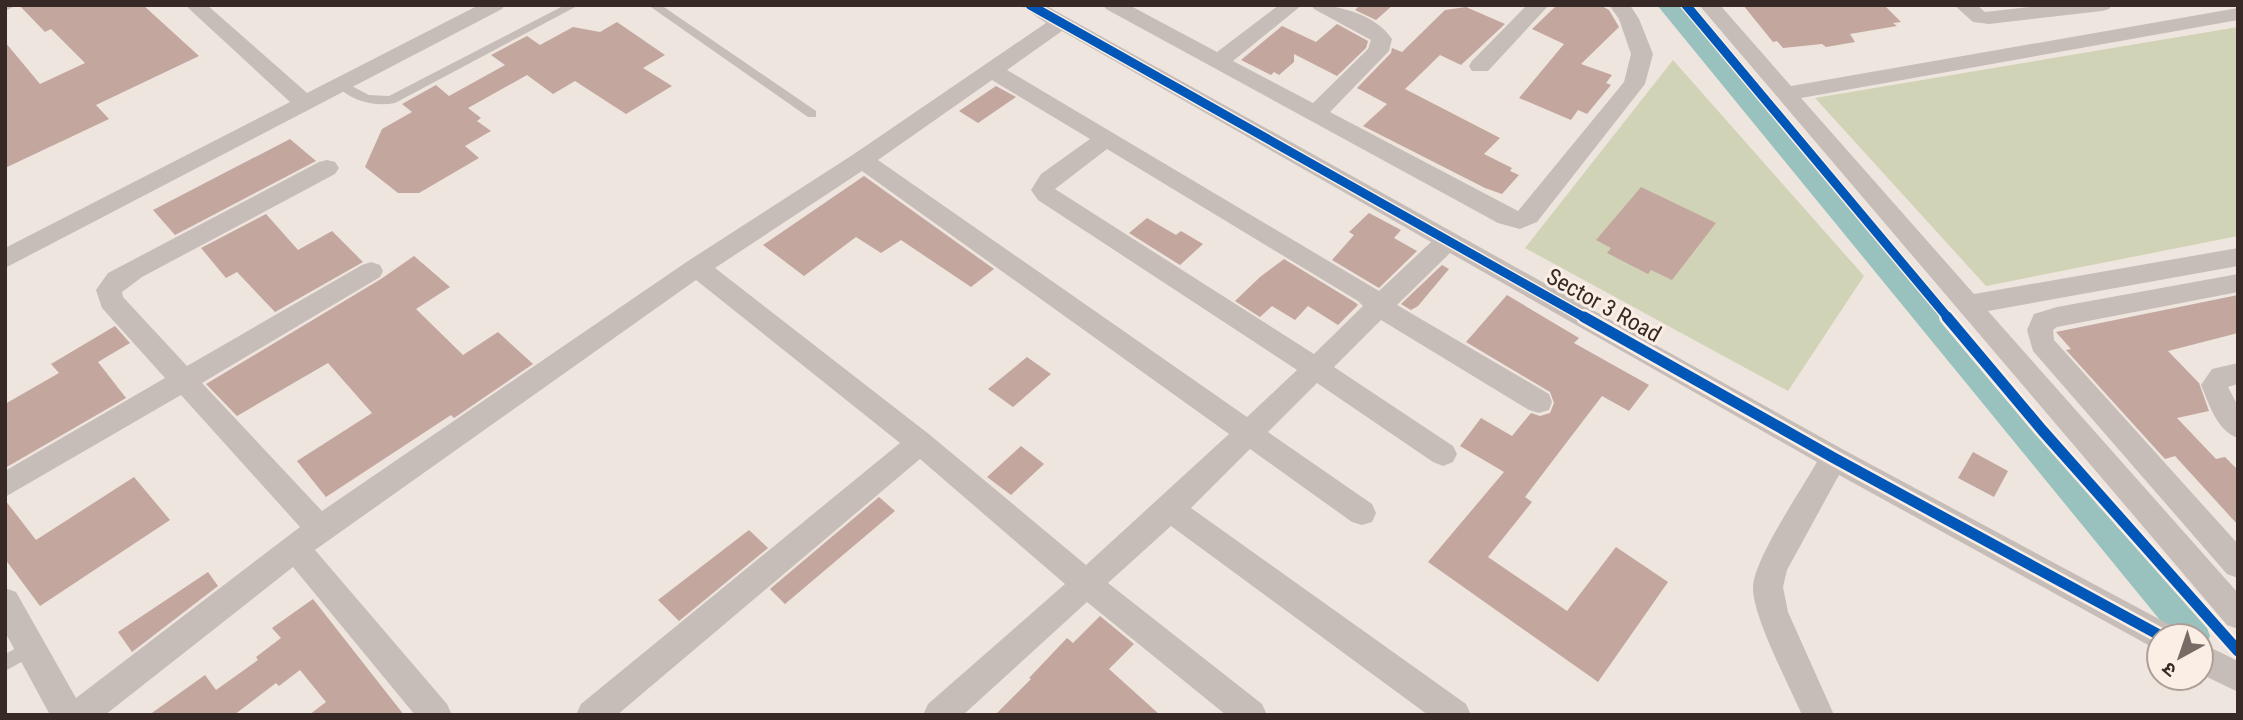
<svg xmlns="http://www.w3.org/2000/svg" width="2243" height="720" font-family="'Roboto Condensed','Noto Sans Devanagari',sans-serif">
	<rect width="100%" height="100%" fill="#eee5de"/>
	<path fill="#d1d3b6" d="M2238,27V236L1986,286L1815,98Z
		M1673,60L1864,276L1788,391L1525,248Z"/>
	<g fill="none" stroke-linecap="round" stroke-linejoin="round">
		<path fill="#99c2be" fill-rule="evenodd" d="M1657,5H1680L2206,625L2210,636L2206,647L2201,649V636H2173Z"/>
	</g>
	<path fill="#c3a69e" d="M19,5H143L199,56L96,105L109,119L5,168V42L40,84L85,63L51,29L45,32Z
		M1360,5H1393L1376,20L1355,10Z
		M1557,5H1600L1609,10L1619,27L1581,64L1612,75L1606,83L1611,85L1587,114L1578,110L1571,120L1519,98L1564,44L1532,29Z
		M1743,5H1884L1901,22L1893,23L1897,26L1850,34L1855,42L1826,47L1822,44L1783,48L1777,41L1773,42Z
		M1466,7L1505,24L1461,65L1440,55L1405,89L1500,138L1484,154L1512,168L1510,171L1519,175L1502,194L1485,188L1363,126L1387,104L1357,88L1391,53L1392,48L1402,52L1445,10Z
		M617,22L665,55L643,68L672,86L626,114L575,81L553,94L527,75L468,108L481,118L477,121L491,131L465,146L479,158L419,193H398L365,167L382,129L412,112L402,104L436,85L449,96L505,65L491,55L527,36L540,45L573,27L600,32Z
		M1337,24L1368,41L1366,48L1337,76L1294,54V62L1279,75L1274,72L1271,75L1241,60L1282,26L1316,42Z
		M996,86L1016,97L978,123L959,111Z
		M290,139L316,161L175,235L153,210Z
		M864,176L994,269L971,287L901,240L881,253L856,237L804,276L763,245Z
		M1641,187L1716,223L1672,280L1651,270L1648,274L1607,253L1611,248L1596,240Z
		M1369,213L1401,230L1394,238L1417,251L1379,288L1332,260L1354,235L1349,232Z
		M266,214L298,250L332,231L363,262L275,312L237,272L226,278L201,248Z
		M1147,218L1176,235L1181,231L1203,244L1180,265L1129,233Z
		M414,256L450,287L416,309L463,355L498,332L533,364L454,418L451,415L326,497L297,461L372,413L328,363L237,416L206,384L381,279Z
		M1284,259L1356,303L1358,305L1338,325L1308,306L1295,320L1272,306L1260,317L1235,301L1260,277Z
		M1442,265L1449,269L1418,306L1411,310L1401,304Z
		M1507,295L1579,338L1574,343L1649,385L1629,411L1602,396L1525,497L1532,502L1488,557L1567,611L1616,547L1668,582L1598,682L1428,562L1504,472L1460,446L1481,418L1512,436L1531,413L1540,416L1550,413L1554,403L1550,392L1466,342Z
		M2238,295V333L2168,351L2199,383L2209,411L2177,418L2216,459L2225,457L2238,470V525L2175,456L2165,459L2066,350L2071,349L2056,332Z
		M115,326L130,343L98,362L126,398L5,468V404L59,373L51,364Z
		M1027,357L1051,374L1013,407L988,389Z
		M1021,446L1044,464L1011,495L987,477Z
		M1973,452L2008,471L1994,497L1958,478Z
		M134,477L170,520L40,606L5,559V500L36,540Z
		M879,497L895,511L785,604L770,589Z
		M749,530L768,548L679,621L658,600Z
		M208,572L218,586L132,652L118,632Z
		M313,599L404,715H309L326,702L300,670L279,686L276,683L234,715H149L205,675L216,690L258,660L256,657L281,638L272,628Z
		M1100,616L1134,644L1109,669L1160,715H995L1031,679L1029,678L1067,638L1073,643Z"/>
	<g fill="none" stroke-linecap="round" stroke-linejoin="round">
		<path fill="#c6bdb8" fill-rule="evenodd" d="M5,5H17L5,11Z
			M565,5H579L395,103C374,107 351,101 336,85L342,81L369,95L389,96Z
			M648,5H661L816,111V117H808Z
			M32,640L38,643L40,648L38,653L5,671V654Z"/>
		<path fill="#c6bdb8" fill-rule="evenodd" d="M185,5H207L307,93L479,5H505L502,9L5,268V248L290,102Z
			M1020,5H1045L1844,450L2172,626L2176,636H2159V650L2150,646L1839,475L1787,570L1783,587L1788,612L1834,715H1802C1789,685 1753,617 1753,588C1753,560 1802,489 1817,462L1450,253L1397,305L1549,394L1552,402L1549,410L1539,413L1529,410L1381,320L1334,367L1453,446L1457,454L1453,462L1443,466L1433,462L1317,383L1268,432L1372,504L1376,513L1372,522L1362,525L1352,522L1250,449L1191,508L1466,704L1471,715H1428L1171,526L1108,583L1262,704L1267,715H1226L1087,602L963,715H923L928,704L1065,584L920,459L617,715H576L581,704L900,443L696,280L315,550L447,704L452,715H415L293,567L105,715H50L5,632V588L16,592L76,698L300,527L181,395L5,497V471L165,378L102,308L96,290L108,273L319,162L327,160L335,162L339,168L335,174L142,277L122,292L123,297L187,366L362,265L371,262L380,265L383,271L380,277L202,383L322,511L688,261L854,154L1046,23ZM1062,31L1431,242L1379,291L1007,70ZM992,80L1090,139L1041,174L1031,190L1038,200L1297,370L1247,417L878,160ZM1107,149L1358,301L1363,306L1314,354L1055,189ZM862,171L1229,434L1086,565L930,435L715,268Z
			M1103,5H1129L1217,52L1279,5H1302L1233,61L1313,103L1368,49L1371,40L1314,9L1311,5C1339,5 1375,14 1392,39L1389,51L1330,112L1518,211L1624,82L1631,54L1619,19L1609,5H1630L1639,19L1653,54L1645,84L1537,222L1520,229L1498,223L1106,9Z
			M1527,5H1549L1488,71H1472L1469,66L1472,61Z
			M1699,5H1720L1791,86L2238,8V20L1801,98L1974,294L2238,248V266L1988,311L2238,593V629L2227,625Z
			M1954,5H1977L1985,12L2046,5H2112L2109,9L2102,11L1989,24L1973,22Z
			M2238,274V292L2057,327L2053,330L2054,340L2238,544V578L2227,574L2033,351L2027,330L2034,314L2057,307Z
			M2238,363V384L2228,387L2238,406V438C2217,431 2209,404 2201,385L2212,369Z
			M2201,643L2238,661V692L2201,674Z"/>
		<defs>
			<path id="cycleway-far1" d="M1030,5L1587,319
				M1686,5L1949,319"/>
			<path id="cycleway" d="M1584,317L1834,458L2161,636
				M1947,317L2042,430L2238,651"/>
		</defs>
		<use href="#cycleway-far1" stroke="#fbeee4" stroke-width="12"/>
		<use href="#cycleway" stroke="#fbeee4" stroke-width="16"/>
		<use href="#cycleway-far1" stroke="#0057b8" stroke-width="9"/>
		<use href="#cycleway" stroke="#0057b8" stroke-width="11"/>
	</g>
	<g text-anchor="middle" stroke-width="6" stroke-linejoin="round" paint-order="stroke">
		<g font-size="23" fill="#372926" stroke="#fbeee4">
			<text transform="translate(1604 305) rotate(29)" y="8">Sector 3 Road</text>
		</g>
	</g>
	<rect width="2243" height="720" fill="none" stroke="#372926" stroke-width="14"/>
	<g transform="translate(2180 657) rotate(220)"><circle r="33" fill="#fbeee4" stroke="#ad9f98" stroke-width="2"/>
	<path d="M0-5L12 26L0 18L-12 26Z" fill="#776b66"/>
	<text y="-10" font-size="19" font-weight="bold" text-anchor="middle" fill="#372926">उ</text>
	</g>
</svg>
